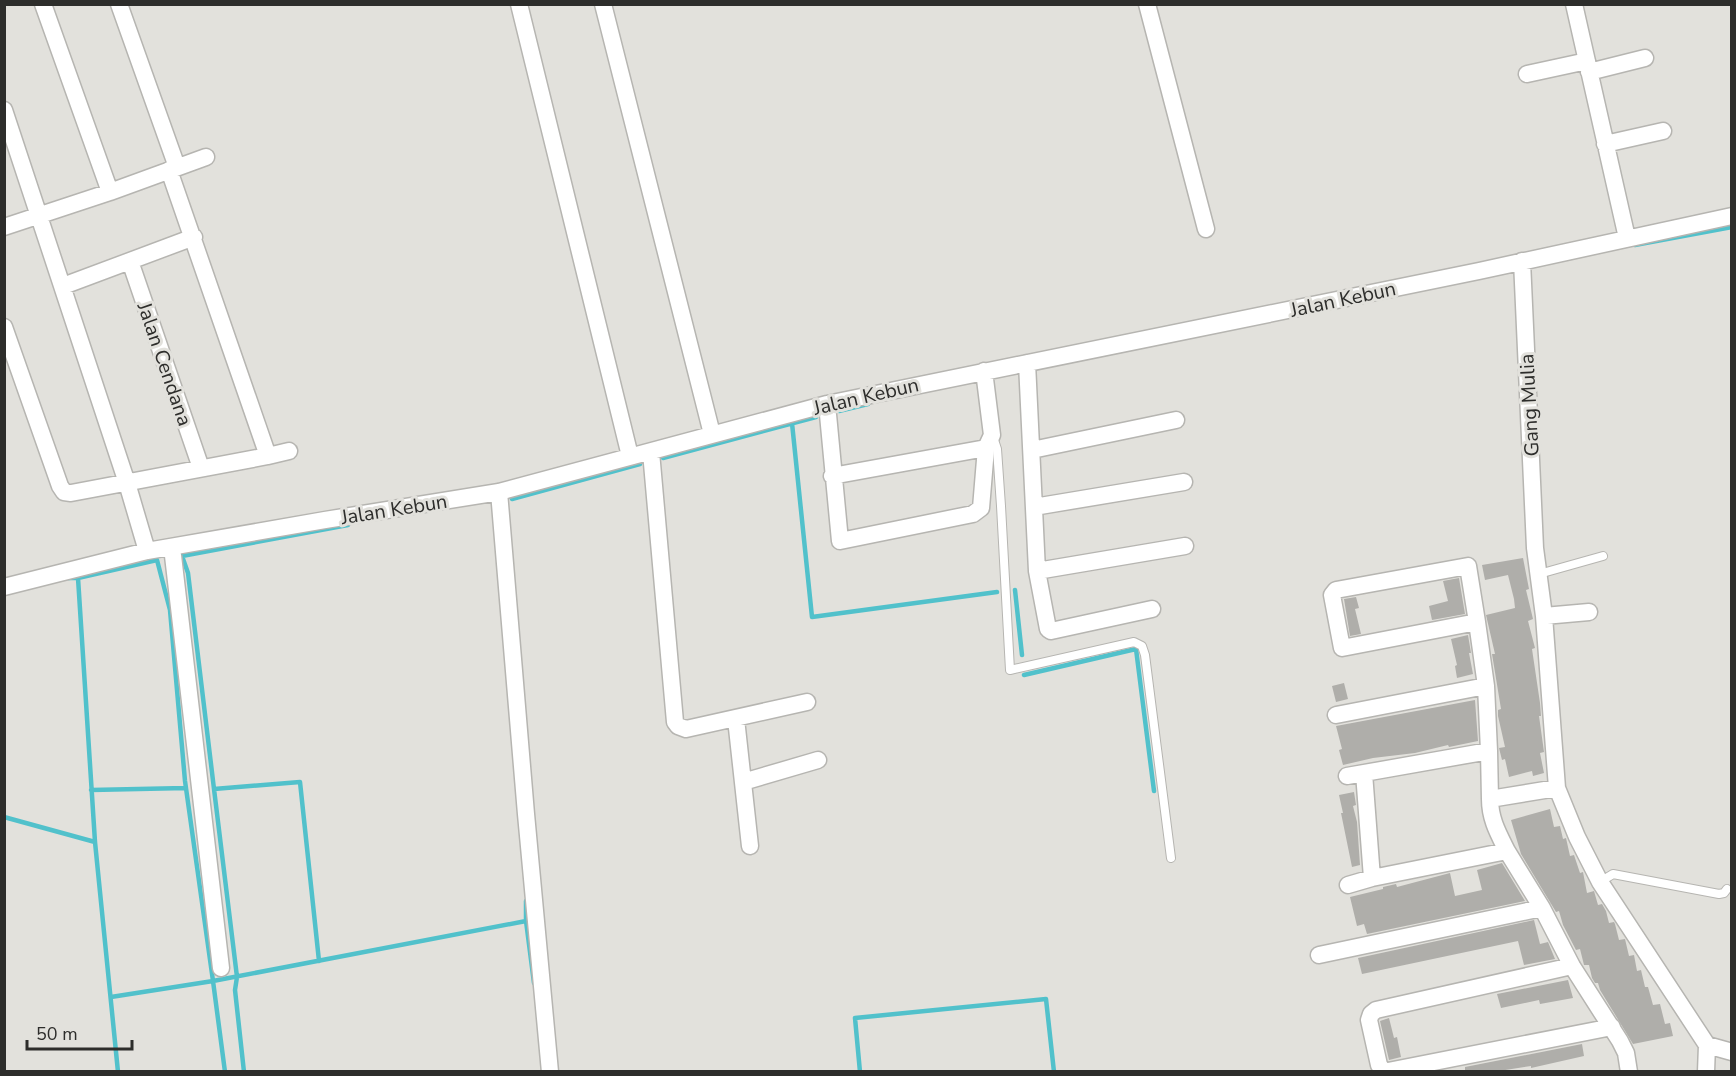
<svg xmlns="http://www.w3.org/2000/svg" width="1736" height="1076" font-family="'Nunito Sans',sans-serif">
	<rect width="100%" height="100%" fill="#e2e1dc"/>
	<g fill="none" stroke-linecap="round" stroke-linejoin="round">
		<path stroke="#51c1cb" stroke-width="4.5" d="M1635,245L1732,227
			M839,411L868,404
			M792,423L812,617L997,592
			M663,458L816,417
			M512,499L640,464
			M157,560L170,610L185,781L213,981L526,921L534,983
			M68,578H78L95,842L118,1072
			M78,578L157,560
			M1015,590L1022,655
			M1024,675L1136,649L1154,791
			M214,789L237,977L235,990L244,1072
			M91,790L186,788
			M4,817L95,842
			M526,901V921
			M319,961L300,782L214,789L188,573L182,556L348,525
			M111,997L213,981L225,1072
			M860,1072L855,1018L1046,999L1054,1072"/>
	</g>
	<path fill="#afaeaa" d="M1523,558L1529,589L1526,590L1533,619L1528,621L1535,648L1532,649L1540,703L1541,716H1539L1544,752L1540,753L1544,773L1533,776L1532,771L1509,777L1505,759L1502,760L1499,748L1505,747L1498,716V710L1501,709L1492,654H1495L1486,615L1515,608L1514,599L1508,575L1485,580L1482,565Z
		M1459,578L1465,614L1432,620L1429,606L1448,601L1443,581Z
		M1356,597L1359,608L1355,609L1361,634L1350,636L1344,599Z
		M1468,635L1471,653H1469L1473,674L1457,678L1455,666L1457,665L1451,639Z
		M1344,683L1348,699L1336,702L1332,686Z
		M1475,700L1478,741L1449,747L1448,745L1415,753L1373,758L1343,765L1339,750L1342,749L1336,726Z
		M1354,792L1356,805L1353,806L1357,822L1360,865L1352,867L1341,813H1343L1339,795Z
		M1550,809L1554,827L1560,826L1563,839L1566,838L1570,856L1574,855L1580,873L1583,872L1587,893L1594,891L1598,905L1602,904L1606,911L1609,923L1614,922L1615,924L1619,940L1625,939L1629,956L1634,955L1637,971L1641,970L1645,987H1648L1653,1005L1660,1004L1665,1024L1670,1023L1673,1036L1633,1044L1600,990L1598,983H1595L1592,978L1589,965H1584L1580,949L1576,950L1563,925L1559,911L1556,912L1521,854L1511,820Z
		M1502,863L1525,901L1367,934L1364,924L1357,926L1350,897L1383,889V887L1396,884L1397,887L1450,873L1455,896L1482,890L1477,870Z
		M1534,920L1540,944L1548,942L1555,959L1524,965L1518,941L1362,974L1358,958Z
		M1568,980L1573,998L1540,1004L1539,1000L1501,1008L1497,994Z
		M1389,1018L1394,1038L1397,1037L1401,1057L1389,1060L1380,1021Z
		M1582,1044L1584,1056L1531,1068V1066L1499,1071H1465V1067Z"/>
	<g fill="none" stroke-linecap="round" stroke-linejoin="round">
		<defs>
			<path id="lane" d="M993,437L997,449L1001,506L1010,670L1134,642L1142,646L1145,655L1171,858
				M1539,574L1603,556
				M1600,882L1613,874L1719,894L1724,893L1727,889"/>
			<path id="street" d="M43,4L110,192L206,157
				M119,4L177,167
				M519,4L630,456
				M603,4L712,434
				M1147,4L1206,229
				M1574,4L1627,238
				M1589,72L1645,58
				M1527,74L1587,61
				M4,110L127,483L147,551
				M1605,144L1663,131
				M4,227L110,192
				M130,261L201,468
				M63,286L194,237
				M4,327L60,486L64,492L71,493L268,456L169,170
				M1027,363L1037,571L1048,629L1051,631L1152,609
				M827,404L840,541L973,514L981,508L986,448L992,435L984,371
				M1032,450L1176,420
				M651,452L675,722L678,726L686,729L807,702
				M268,456L289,451
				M832,476L986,448
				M499,492L526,814L550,1072
				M1034,507L1184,482
				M172,547L221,968
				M1468,566L1477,622L1342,648L1332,595L1336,590Z
				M1037,571L1185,546
				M4,587L147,551L325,520L499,492L827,404L1479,271L1732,216
				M1544,616L1589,612
				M1336,715L1486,686L1477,622
				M736,719L750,846
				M1489,751L1490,799
				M1347,776L1489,751L1486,686
				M743,782L818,760
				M1557,788L1577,837L1600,882L1707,1045
				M1507,851L1542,908L1572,966L1620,1041L1626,1053L1629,1072
				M1372,878L1507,851C1498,833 1490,819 1490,799L1557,788L1544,616L1535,548L1522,261
				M1348,885L1372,878L1364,773
				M1319,955L1542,908
				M1572,966L1376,1010L1371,1014L1369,1020L1379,1065L1382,1069L1388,1071L1612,1027
				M1706,1072L1707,1045L1732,1052"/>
		</defs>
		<use href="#lane" stroke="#b6b5b1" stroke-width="10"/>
		<use href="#street" stroke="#b6b5b1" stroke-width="19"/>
		<use href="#lane" stroke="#fff" stroke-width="8"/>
		<use href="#street" stroke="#fff" stroke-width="16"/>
	</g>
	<g text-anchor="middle" stroke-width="6" stroke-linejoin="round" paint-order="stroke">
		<g font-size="20" fill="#2d2d2b" stroke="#e2e1dc">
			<text transform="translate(1343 299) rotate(-12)" y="7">Jalan Kebun</text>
			<text transform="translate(165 364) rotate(71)" y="7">Jalan Cendana</text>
			<text transform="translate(866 396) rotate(-13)" y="7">Jalan Kebun</text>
			<text transform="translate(1529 405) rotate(-93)" y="7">Gang Mulia</text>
			<text transform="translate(394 509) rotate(-9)" y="7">Jalan Kebun</text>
		</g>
	</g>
	<rect width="1736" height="1076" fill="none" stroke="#2d2d2b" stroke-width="12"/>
	<path d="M27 1040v9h105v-9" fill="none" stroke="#2d2d2b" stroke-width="3"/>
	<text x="36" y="1040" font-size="18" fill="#2d2d2b" stroke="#e2e1dc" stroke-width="4.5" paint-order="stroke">50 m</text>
</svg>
